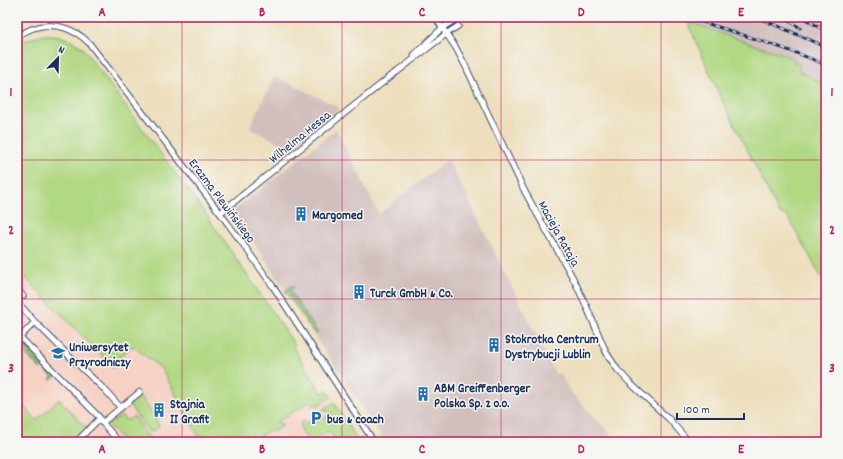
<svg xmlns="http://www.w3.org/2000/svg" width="843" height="459" font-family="Dekko,sans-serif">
	<rect width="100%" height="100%" fill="#f6f6f2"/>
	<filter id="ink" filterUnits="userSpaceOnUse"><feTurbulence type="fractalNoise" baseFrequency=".025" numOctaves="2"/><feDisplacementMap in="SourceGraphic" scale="8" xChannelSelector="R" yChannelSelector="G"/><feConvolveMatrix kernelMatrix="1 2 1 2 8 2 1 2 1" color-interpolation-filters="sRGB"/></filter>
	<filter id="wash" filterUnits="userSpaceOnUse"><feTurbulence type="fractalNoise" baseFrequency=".012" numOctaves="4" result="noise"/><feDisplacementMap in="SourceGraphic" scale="16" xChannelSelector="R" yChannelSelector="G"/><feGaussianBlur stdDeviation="0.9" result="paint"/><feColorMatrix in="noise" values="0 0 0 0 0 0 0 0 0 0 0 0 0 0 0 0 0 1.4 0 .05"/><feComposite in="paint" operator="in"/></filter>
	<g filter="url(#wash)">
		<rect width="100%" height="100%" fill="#eddfbd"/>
		<path fill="#f6d2c4" d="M17,270L114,368L116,360L132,346L161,368L202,442H17Z
			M327,390L359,442H243L274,422Z"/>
		<path fill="#d1bfbe" d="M677,17H826V85L799,71L794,63L778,52L760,47Z
			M275,76L340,108L290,148L249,128Z
			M336,129L379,214L448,159L556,375L560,373L569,390L618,442H385L235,214V210Z
			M17,275L31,290L22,299L17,294Z"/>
		<path fill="#b1d882" stroke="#668470" d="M687,21L760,47L778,52L794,59V63L799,64V71L826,85V286L788,217L779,213L720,96Z
			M43,35C60,34 69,39 82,47L207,216L295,345L293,347L322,393L327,390L331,397L317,406L308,403L278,421V423L284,425L273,432L272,429L251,442H206L202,435L199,437L161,368L132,346L116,360L114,368L17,270V45L26,40Z
			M138,397L142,398L159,425V427L151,432L148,431L130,406V402Z
			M17,399L37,420L59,399L87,429L73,442H23L17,436Z
			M334,402L356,438L359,442H327L325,438H327L329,439L331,441L335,439L332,435L329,432H327L310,442C305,438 300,430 300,424L303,421L314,424L330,415L331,413L322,410Z
			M121,415L125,420H128L134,416L152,442H124L108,425Z"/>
		<path fill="#8cb870" stroke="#547467" d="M292,285L294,287L290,291L318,333L315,335L285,291Z
			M17,336L56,376L52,380H50L52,377L42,366L40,369L17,345Z"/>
	</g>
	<g filter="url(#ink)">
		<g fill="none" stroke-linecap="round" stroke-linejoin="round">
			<defs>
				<path id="street" d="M435,17L456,48L465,65L525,192L574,280L585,303L606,352L617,369L629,382L669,419L689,442
					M17,36C23,33 28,30 34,28C54,21 75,29 89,43L220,213L248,251L272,285L374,442
					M414,55L442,28L453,21
					M220,213L391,76L397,72L446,34L458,26
					M17,289L23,296
					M19,304L35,322
					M17,334L100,418L76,442
					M20,337L35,322L70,357L106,391L121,408
					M101,421L119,442
					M102,423L140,392"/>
			</defs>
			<use href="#street" stroke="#3a496c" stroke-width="7"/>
			<use href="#street" stroke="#fff" stroke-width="5"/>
			<defs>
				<path id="rail" d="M688,17C734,33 781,45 826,65
					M757,17L826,47
					M784,17L800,28
					M802,17L826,31"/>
			</defs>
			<use href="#rail" stroke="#1b2f5e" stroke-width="3"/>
			<use href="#rail" stroke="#f6f6f2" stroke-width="1.5" stroke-dasharray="4.5" stroke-linecap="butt"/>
		</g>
	</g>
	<path fill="none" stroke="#c2185b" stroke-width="1" stroke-opacity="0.55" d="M182,17V442M342,17V442M501,17V442M661,17V442M17,160H826M17,299H826"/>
	<defs>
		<symbol id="building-bare" viewBox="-9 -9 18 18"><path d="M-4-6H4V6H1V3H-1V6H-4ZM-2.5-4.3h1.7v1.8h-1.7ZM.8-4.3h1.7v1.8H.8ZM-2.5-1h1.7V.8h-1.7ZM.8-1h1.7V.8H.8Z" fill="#1f6fb2" stroke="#f6f6f2" stroke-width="2.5" paint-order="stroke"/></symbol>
		<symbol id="university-bare" viewBox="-9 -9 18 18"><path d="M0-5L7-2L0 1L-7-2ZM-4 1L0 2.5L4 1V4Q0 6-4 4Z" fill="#1f6fb2" stroke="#f6f6f2" stroke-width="2.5" paint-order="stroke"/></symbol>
		<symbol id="parking-bare" viewBox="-9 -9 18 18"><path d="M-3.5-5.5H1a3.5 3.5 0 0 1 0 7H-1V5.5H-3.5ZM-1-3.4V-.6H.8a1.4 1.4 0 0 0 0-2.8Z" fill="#1f6fb2" stroke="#f6f6f2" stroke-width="2.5" paint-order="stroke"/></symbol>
	</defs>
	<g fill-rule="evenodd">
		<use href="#building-bare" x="291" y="204" width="20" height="20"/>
		<use href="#building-bare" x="349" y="282" width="20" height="20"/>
		<use href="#building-bare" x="484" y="335" width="20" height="20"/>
		<use href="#university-bare" x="48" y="343" width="20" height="20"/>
		<use href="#building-bare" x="413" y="384" width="20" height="20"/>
		<use href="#building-bare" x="149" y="400" width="20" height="20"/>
		<use href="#parking-bare" x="306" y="408" width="20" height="20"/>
	</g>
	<g text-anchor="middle" stroke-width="3" stroke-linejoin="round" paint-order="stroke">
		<g font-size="13" fill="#1b2f5e" stroke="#f6f6f2">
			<text transform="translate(299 136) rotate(-39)" y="5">Wilhelma Hessa</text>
			<text transform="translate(223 200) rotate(53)" y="5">Erazma Plewińskiego</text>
			<text transform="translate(560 233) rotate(61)" y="5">Macieja Rataja</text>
		</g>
		<g font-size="13" font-weight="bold" fill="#1b2f5e" stroke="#f6f6f2" text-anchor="start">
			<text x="312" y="219">Margomed</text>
			<text x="370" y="297">Turck GmbH &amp; Co.</text>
			<text x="505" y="343">Stokrotka Centrum<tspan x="505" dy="15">Dystrybucji Lublin</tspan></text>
			<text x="69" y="351">Uniwersytet<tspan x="69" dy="15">Przyrodniczy</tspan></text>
			<text x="434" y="392">ABM Greiffenberger<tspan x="434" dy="15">Polska Sp. z o.o.</tspan></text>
			<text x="170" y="408">Stajnia<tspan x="170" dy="15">II Grafit</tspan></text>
			<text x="327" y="423">bus &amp; coach</text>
		</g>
	</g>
	<rect width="843" height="459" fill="none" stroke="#f6f6f2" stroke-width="44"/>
	<g transform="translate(58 58) rotate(23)" stroke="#f6f6f2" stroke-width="3" paint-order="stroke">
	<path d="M0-3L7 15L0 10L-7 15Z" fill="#1b2f5e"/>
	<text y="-6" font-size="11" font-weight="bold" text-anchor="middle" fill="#1b2f5e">N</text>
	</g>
	<path d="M677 413v6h67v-6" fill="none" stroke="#1b2f5e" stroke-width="2"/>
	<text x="683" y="413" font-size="12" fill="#1b2f5e" stroke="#f6f6f2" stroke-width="3" paint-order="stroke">100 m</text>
	<rect x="22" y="22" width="799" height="415" fill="none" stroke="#c2185b" stroke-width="1.5"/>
	<g font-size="13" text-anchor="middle" font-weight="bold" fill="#c2185b">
		<text x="102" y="16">A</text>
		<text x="262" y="16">B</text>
		<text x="422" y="16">C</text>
		<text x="581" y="16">D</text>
		<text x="741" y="16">E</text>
		<text x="11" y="96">1</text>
		<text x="832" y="96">1</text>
		<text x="11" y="234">2</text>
		<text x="832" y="234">2</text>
		<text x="11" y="372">3</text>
		<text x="832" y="372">3</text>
		<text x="102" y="453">A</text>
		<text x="262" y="453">B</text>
		<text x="422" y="453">C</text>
		<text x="581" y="453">D</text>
		<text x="741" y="453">E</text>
	</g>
</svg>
